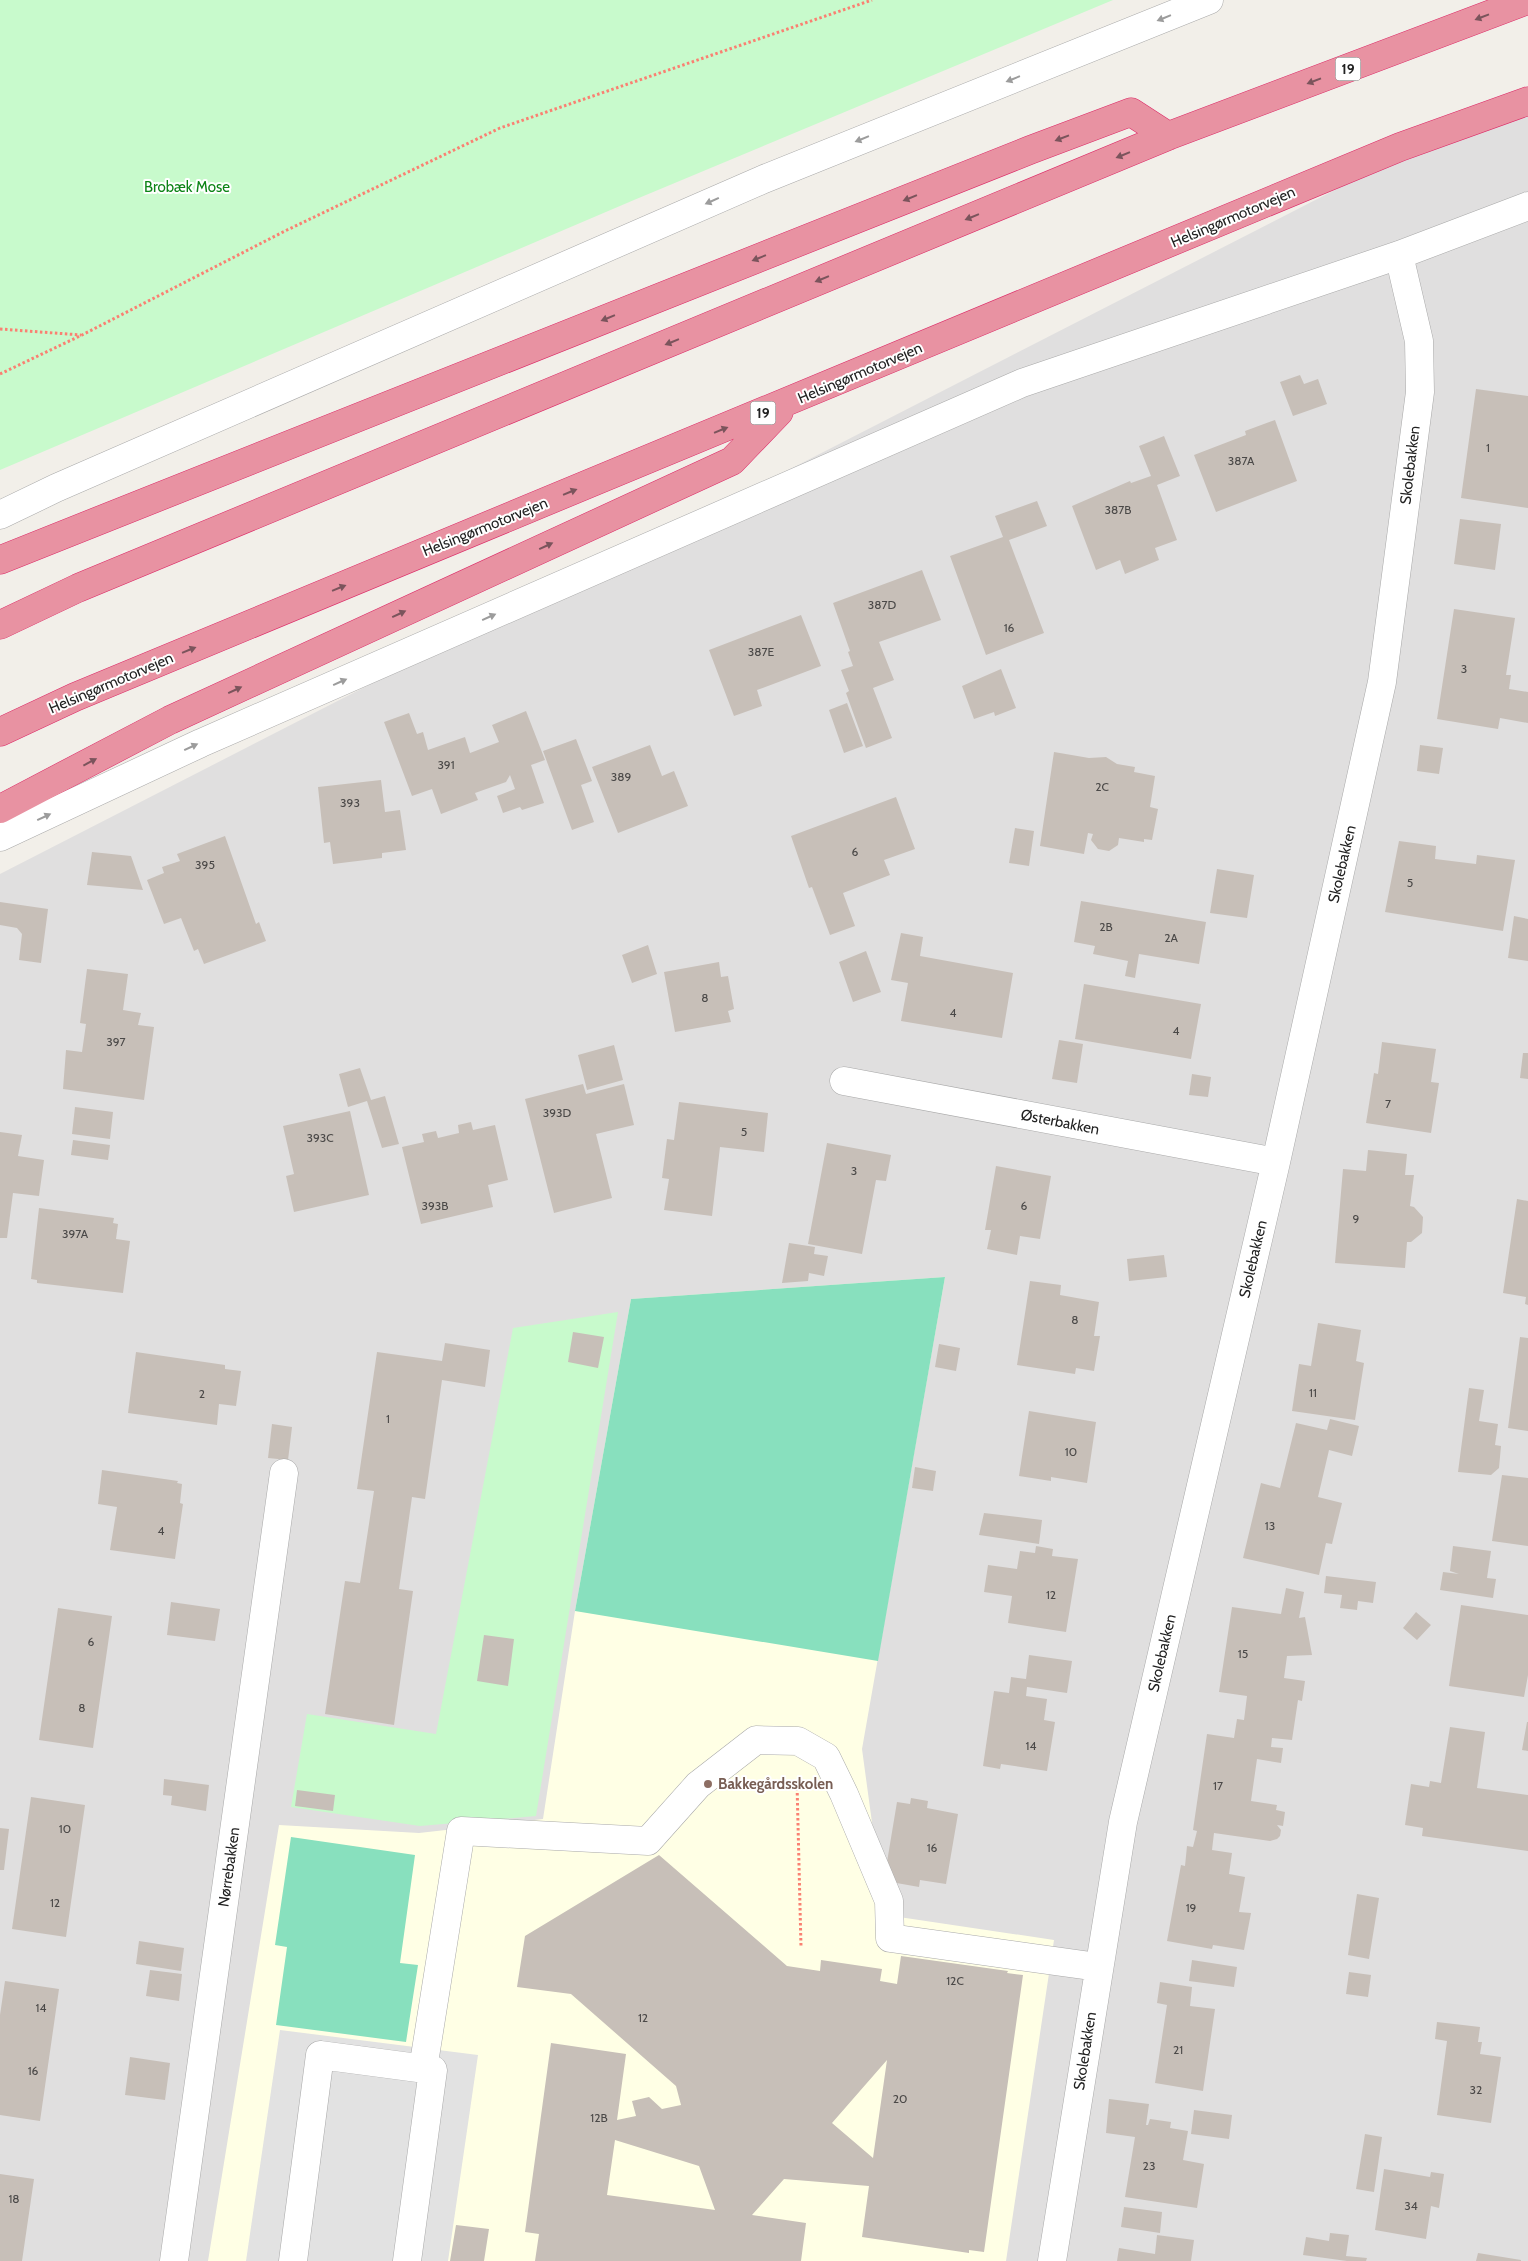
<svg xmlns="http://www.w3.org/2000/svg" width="1528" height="2261" font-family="Cabin,sans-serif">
	<rect width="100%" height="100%" fill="#f2efe9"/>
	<path fill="#e0dfdf" d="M1528,91V2261H0V874Z"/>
	<path fill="#ffffe5" d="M945,1277L862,1749L873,1830L899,1917L1054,1940L1006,2261H208L279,1825L419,1833L543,1819L575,1611L631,1299Z"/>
	<path fill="#c8facc" d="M0,0H1113L634,200L0,470Z
		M618,1312L536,1816L420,1826L291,1807L307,1714L436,1734L513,1328Z"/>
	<path fill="#88e0be" d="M945,1277L878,1661L575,1611L631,1299Z
		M291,1837L415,1855L400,1963L418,1965L406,2042L276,2025L287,1947L275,1945Z"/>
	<path fill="#e2e2e2" d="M280,2030L478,2055L448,2261H246Z"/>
	<path fill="#c7bfb8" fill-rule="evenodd" d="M1300,375L1304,384L1318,379L1327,404L1293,416L1280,382Z
		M1476,389L1528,396V508L1461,498Z
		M1275,420L1297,481L1216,512L1194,455L1246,435L1245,431Z
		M1164,436L1180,476L1157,485L1177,540L1155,548L1159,560L1125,574L1120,560L1096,570L1072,506L1130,481L1131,483L1151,476L1139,446Z
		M1037,501L1047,526L1009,540L1044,633L986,655L950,556L1003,537L995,516Z
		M1460,519L1501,524L1495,570L1454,564Z
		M922,570L941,620L879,642L894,680L873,688L892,738L866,748L846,693L849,691L841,670L853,666L848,652L850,651L833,603Z
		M1454,609L1515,618L1506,675H1511L1509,689L1528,692V723L1500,718L1498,729L1437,719Z
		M801,615L821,666L757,690L762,706L734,716L709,650Z
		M1001,669L1016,708L995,716L994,712L974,719L962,686Z
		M847,703L863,746L844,753L829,710Z
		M526,711L545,760L531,765L544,803L522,810L520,807L503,813L497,796L515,789L510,775L506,782L475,793L478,800L441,814L432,789L412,796L384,722L409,713L417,734L423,732L428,750L465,737L470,753L499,742L492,725Z
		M576,739L592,781L581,785L594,822L572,830L543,751Z
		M650,745L662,776L674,771L688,806L618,833L592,767Z
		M1420,745L1443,748L1439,774L1417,771Z
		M1054,752L1089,758L1106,757L1117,764L1135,767L1134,772L1155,776L1150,807L1158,809L1152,840L1144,839V842L1119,838L1118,845L1109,851L1098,849L1091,840L1093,834L1088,833L1084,854L1040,846Z
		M381,780L385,812L400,810L406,850L382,853V858L333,864L330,842L324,843L318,787Z
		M896,797L915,849L884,860L890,875L843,893L855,926L830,935L812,887L809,888L791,836Z
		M1015,828L1034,831L1029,866L1009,863Z
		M225,836L256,924L259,922L266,941L204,964L198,949L194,951L181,918L164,924L147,880L164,873L162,867L180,861L177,854Z
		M1399,841L1436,846L1435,859L1476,864L1477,855L1515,860L1503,931L1385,912Z
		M92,852L131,856L143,890L87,885Z
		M1217,869L1254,875L1247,918L1210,913Z
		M1081,901L1206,922L1199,964L1139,954L1135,978L1125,976L1128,961L1093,954L1095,946L1074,942Z
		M0,902L48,909L41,963L19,960L22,934L17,928L0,925Z
		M1514,916L1528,919V961L1508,958Z
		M901,933L923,937L920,956L1013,973L1002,1038L901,1021L908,983L891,980Z
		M648,945L657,974L632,983L622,955Z
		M866,951L881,992L853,1002L839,962Z
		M719,962L721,977L728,976L734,1009L728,1011L731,1022L675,1032L664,972Z
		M87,969L128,974L123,1010L141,1013L138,1025L154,1027L144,1100L63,1089L66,1050L82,1052L86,1024L80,1023Z
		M1084,984L1201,1004L1191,1059L1075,1039Z
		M1059,1040L1083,1044L1077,1083L1052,1079Z
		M1382,1042L1436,1049L1431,1082L1439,1083L1431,1133L1366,1123L1374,1073L1378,1074Z
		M614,1045L623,1080L587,1090L578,1055Z
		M1523,1053H1528V1079L1520,1078Z
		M360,1068L371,1100L385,1096L399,1144L382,1148L367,1101L348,1107L339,1074Z
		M1192,1074L1211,1077L1208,1097L1189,1095Z
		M583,1084L586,1094L624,1084L634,1125L596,1134L612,1198L554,1213L525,1099Z
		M679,1102L768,1113L764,1152L720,1147L712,1216L664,1210L669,1179L662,1178L667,1139L674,1140Z
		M75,1107L113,1112L110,1139L72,1134Z
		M350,1111L369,1195L294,1212L286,1176L294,1174L283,1126Z
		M471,1122L473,1130L495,1125L508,1180L488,1185L493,1207L421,1224L402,1147L424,1142L422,1134L436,1131L438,1138L459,1133L458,1125Z
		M0,1132L22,1135L18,1156L44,1160L39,1196L13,1193L7,1238H0Z
		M73,1140L110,1145L108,1160L71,1155Z
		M827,1143L891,1155L886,1181L876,1180L862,1254L808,1244Z
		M1368,1150L1407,1154L1405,1175H1414L1410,1206L1414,1207L1423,1217L1422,1233L1411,1242H1407L1405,1268L1335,1263L1343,1169L1366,1171Z
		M996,1166L1051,1176L1040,1239L1020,1236L1017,1255L987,1249L991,1230H985Z
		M1517,1199L1528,1201V1305L1525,1304L1526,1297L1503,1293Z
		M39,1208L114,1218L113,1223L118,1224L116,1239L130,1241L123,1293L37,1283V1280L31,1279Z
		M789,1243L815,1247L814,1254L828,1256L824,1276L809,1273L808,1281L782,1283Z
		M1164,1255L1167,1277L1129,1281L1127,1259Z
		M1030,1281L1061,1285L1060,1295L1099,1302L1094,1336H1100L1094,1371L1076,1368L1075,1374L1017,1365Z
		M1318,1323L1361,1330L1356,1361L1364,1363L1355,1420L1292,1411L1299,1364L1311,1366Z
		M573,1332L604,1337L598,1368L568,1362Z
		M1520,1337L1528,1338V1431L1508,1428Z
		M445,1343L490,1350L485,1387L442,1380L425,1499L412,1497L399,1589L413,1591L394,1725L325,1714L345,1581L360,1583L374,1491L357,1489L377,1352L442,1361Z
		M939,1344L960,1348L956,1371L935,1367Z
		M136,1352L225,1365V1369L241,1371L236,1406L219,1404L217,1425L128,1413Z
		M1469,1388L1484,1390L1479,1421L1498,1424L1495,1445L1501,1446L1499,1468L1491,1475L1458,1472Z
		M1029,1411L1096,1422L1087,1483L1051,1477V1481L1019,1476Z
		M1330,1419L1359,1426L1352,1456L1329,1450L1318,1497L1342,1503L1332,1544L1326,1543L1319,1575L1243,1558L1261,1483L1280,1488L1296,1423L1327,1430Z
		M272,1424L292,1427L288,1460L268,1458Z
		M915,1467L936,1471L933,1491L912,1488Z
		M102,1470L178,1481L177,1483L182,1484L180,1503L183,1504L175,1559L110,1550L117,1507L98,1504Z
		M1502,1475L1528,1478V1546L1492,1541Z
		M984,1513L1042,1520L1039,1544L979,1535Z
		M1036,1546L1053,1549L1052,1556L1078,1559L1066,1632L1008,1623L1012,1596L984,1592L988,1565L1017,1569L1020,1551L1035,1553Z
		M1453,1546L1491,1551L1487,1578L1496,1579L1493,1598L1440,1590L1443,1572L1459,1574L1450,1571Z
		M1326,1576L1376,1582L1373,1603L1358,1601L1357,1610L1340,1608L1342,1595L1324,1593Z
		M1286,1588L1304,1592L1299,1618L1305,1617L1312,1655L1287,1656L1284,1678L1305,1681L1302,1701L1298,1700L1292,1740L1272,1738L1271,1747L1283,1748L1281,1763L1257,1759L1251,1801L1277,1805L1276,1810L1285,1812L1283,1826L1277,1825L1281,1830L1280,1836L1277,1839L1270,1841L1214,1833L1212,1850L1232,1853L1229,1874L1245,1877L1239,1912L1251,1913L1244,1950L1213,1945L1212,1949L1167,1941L1181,1865L1185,1866L1187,1846L1193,1847L1197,1831L1193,1830L1207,1734L1234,1738L1237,1719L1244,1720L1247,1696L1219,1692L1232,1607L1281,1614Z
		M171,1602L220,1609L215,1641L167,1635Z
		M1461,1605L1528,1615V1675L1524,1697L1449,1686Z
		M58,1608L112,1616L93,1748L39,1740Z
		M1416,1612L1431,1625L1417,1640L1403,1628Z
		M484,1635L514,1639L508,1686L477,1681Z
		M1029,1655L1072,1661L1067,1693L1027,1687L1026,1696L1047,1699L1044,1720L1055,1722L1047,1771L1001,1764L1000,1769L983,1766L994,1691L1009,1693L1011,1677L1026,1679Z
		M1527,1722H1528V1751L1522,1750Z
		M1450,1727L1485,1732L1477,1788L1528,1795V1851L1422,1836L1423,1828L1405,1825L1411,1784L1429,1787L1430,1781L1441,1783Z
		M164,1779L209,1785L206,1811L171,1805L172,1796L163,1795Z
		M297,1790L335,1795L333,1811L295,1806Z
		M31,1797L85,1805L66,1937L12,1929Z
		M911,1798L928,1801L927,1808L958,1814L946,1884L920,1880L919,1887L891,1882L885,1874L897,1802L910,1804Z
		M0,1828L9,1829L4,1870H0Z
		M659,1855L787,1966L820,1971L821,1960L882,1969L880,1981L897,1984L901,1956L1008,1971L1007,1973L1023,1975L984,2252L969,2250V2253L862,2237L869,2186L784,2179L752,2215L806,2223L801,2261H535L539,2234L525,2232L551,2043L626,2054L617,2120L636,2116L632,2101L649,2097L662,2109L681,2105L676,2086L571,1994L517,1987L525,1936ZM887,2060L873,2158L832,2123ZM615,2140L699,2166L715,2210L607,2195Z
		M1357,1894L1379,1898L1369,1959L1348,1955Z
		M139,1941L184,1948L181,1971L136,1964Z
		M1192,1960L1237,1967L1234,1987L1189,1981Z
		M150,1970L182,1974L179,2001L146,1996Z
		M1349,1972L1371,1975L1368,1997L1346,1994Z
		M5,1981L59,1989L40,2121L0,2115V2015Z
		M1160,1982L1192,1987L1190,2006L1215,2009L1203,2091L1155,2083L1167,2005L1157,2003Z
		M1437,2022L1480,2027L1478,2042H1482L1480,2054L1501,2057L1491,2123L1437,2115L1447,2041L1435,2039Z
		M130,2057L170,2063L165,2100L125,2095Z
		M1109,2099L1149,2104L1146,2125H1148L1150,2119L1171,2122L1170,2128L1188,2131L1183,2160L1204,2164L1197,2208L1125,2197L1135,2137L1106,2133Z
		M1194,2110L1232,2115L1229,2139L1191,2134Z
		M1365,2134L1382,2137L1374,2192L1356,2189Z
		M1384,2169L1430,2177L1431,2172L1444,2174L1439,2208L1431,2206L1426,2239L1375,2230Z
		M0,2174L34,2179L22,2261H0Z
		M1124,2207L1162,2212L1160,2233L1121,2227Z
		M456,2225L489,2229L484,2261H450Z
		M1330,2233L1349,2235L1346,2256L1367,2258L1366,2261H1347L1303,2255L1306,2237L1329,2241Z
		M1157,2235L1194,2240L1191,2261H1117L1119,2248L1155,2254Z
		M1478,2253L1521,2260V2261H1476Z"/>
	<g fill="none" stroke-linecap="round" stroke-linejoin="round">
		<defs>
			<path id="minor" d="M0,515L56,488L764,179L1209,0
				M0,837L201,743L1022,383L1399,255L1528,206
				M844,1081L1276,1162
				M423,2069L461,1831L648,1841L698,1785L756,1740L798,1741L826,1757L844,1794L889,1901L890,1938L1098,1967
				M174,2261L284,1473
				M293,2261L320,2055L433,2070L407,2261
				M1052,2261L1123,1822L1276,1162L1382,682L1420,392L1419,341L1399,255"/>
			<path id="highway" d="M0,560L1030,150L1131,112L1168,136
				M0,625L78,588L1168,136L1528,0
				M0,732L75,697L1400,147L1528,101
				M0,809L170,720L732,461L779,412"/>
		</defs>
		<use href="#minor" stroke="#a9a9a9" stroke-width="29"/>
		<use href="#highway" stroke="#dc2a67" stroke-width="29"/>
		<path stroke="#fa8072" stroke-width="3" stroke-dasharray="2.5 2.5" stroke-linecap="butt" d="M0,329L81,335
			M0,374L82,335L285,231L500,128L872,0
			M797,1783L801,1947"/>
		<use href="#minor" stroke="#fff" stroke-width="28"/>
		<use href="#highway" stroke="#e892a2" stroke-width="28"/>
	</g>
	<defs><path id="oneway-solid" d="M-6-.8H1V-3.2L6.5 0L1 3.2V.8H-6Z" transform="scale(1.25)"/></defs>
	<g fill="#7b545c">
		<use href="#oneway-solid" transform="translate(1482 17) rotate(159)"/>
		<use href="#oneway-solid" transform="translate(1314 81) rotate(159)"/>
		<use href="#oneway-solid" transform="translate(1062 138) rotate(159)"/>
		<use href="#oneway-solid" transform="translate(1123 155) rotate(158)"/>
		<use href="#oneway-solid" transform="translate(910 198) rotate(158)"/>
		<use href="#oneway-solid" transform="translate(972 217) rotate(158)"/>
		<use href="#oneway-solid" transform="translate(759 258) rotate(158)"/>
		<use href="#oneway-solid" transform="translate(822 279) rotate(158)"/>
		<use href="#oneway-solid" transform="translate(608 318) rotate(158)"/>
		<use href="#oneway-solid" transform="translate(672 342) rotate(158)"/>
		<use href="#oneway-solid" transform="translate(721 430) rotate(-22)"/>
		<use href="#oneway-solid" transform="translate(570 492) rotate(-22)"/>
		<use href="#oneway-solid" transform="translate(546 546) rotate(-25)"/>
		<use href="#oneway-solid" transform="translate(339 588) rotate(-22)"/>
		<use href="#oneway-solid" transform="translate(399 614) rotate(-25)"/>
		<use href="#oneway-solid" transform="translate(189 650) rotate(-22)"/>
		<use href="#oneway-solid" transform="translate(235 690) rotate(-25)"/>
		<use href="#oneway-solid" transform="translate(90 762) rotate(-28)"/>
	</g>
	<g fill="#9c9c9c">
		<use href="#oneway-solid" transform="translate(1164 18) rotate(158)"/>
		<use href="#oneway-solid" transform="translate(1013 79) rotate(158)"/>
		<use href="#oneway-solid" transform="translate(862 139) rotate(158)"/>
		<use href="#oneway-solid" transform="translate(712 201) rotate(156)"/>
		<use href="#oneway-solid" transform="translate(489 617) rotate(-24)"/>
		<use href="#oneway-solid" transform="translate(340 682) rotate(-24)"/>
		<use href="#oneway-solid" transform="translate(191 747) rotate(-25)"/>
		<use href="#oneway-solid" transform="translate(44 817) rotate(-25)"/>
	</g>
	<circle fill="#8d6e63" stroke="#fff" stroke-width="2" cx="708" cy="1784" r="5"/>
	<g text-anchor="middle" stroke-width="4" stroke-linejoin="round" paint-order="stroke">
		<g font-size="12" fill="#4b4948">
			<text x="1488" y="452">1</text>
			<text x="1241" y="465">387A</text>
			<text x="1118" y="514">387B</text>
			<text x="882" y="609">387D</text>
			<text x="1009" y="632">16</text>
			<text x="761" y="656">387E</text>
			<text x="1464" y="673">3</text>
			<text x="446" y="769">391</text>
			<text x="621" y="781">389</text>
			<text x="1102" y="791">2C</text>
			<text x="350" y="807">393</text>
			<text x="855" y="856">6</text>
			<text x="205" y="869">395</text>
			<text x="1410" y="887">5</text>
			<text x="1106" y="931">2B</text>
			<text x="1171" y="942">2A</text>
			<text x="705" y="1002">8</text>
			<text x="953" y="1017">4</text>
			<text x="1176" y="1035">4</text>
			<text x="116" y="1046">397</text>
			<text x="1388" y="1108">7</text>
			<text x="557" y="1117">393D</text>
			<text x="744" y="1136">5</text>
			<text x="320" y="1142">393C</text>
			<text x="854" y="1175">3</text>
			<text x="435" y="1210">393B</text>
			<text x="1024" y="1210">6</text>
			<text x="1356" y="1223">9</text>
			<text x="75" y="1238">397A</text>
			<text x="1075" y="1324">8</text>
			<text x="1313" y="1397">11</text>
			<text x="202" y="1398">2</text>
			<text x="388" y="1423">1</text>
			<text x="1071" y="1456">10</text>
			<text x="1270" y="1530">13</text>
			<text x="161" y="1535">4</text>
			<text x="1051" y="1599">12</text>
			<text x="91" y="1646">6</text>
			<text x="1243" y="1658">15</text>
			<text x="82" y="1712">8</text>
			<text x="1031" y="1750">14</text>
			<text x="1218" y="1790">17</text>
			<text x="65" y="1833">10</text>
			<text x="932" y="1852">16</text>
			<text x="55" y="1907">12</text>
			<text x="1191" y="1912">19</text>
			<text x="955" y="1985">12C</text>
			<text x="41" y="2012">14</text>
			<text x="643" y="2022">12</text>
			<text x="1178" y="2054">21</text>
			<text x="33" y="2075">16</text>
			<text x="1476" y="2094">32</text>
			<text x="900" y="2103">20</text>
			<text x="599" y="2122">12B</text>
			<text x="1149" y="2170">23</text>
			<text x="14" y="2203">18</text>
			<text x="1411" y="2210">34</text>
		</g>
		<g fill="#fff" stroke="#646464" stroke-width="1">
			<rect x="1335.5" y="57.5" width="25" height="23" rx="4"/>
			<rect x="750.5" y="401.5" width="25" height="23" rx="4"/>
		</g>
		<g font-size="14" font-weight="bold" fill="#222">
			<text x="1348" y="74">19</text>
			<text x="763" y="418">19</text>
		</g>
		<g font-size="15" fill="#0c8416" stroke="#fff">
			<text x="187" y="192">Brobæk Mose</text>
		</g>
		<g font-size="15" fill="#222" stroke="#fff">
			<text transform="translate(1233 217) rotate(-23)" y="5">Helsingørmotorvejen</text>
			<text transform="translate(860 373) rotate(-23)" y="5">Helsingørmotorvejen</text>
			<text transform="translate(1410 465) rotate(-83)" y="5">Skolebakken</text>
			<text transform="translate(485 527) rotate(-22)" y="5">Helsingørmotorvejen</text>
			<text transform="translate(111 683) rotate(-23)" y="5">Helsingørmotorvejen</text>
			<text transform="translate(1342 864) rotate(-77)" y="5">Skolebakken</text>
			<text transform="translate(1060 1122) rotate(11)" y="5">Østerbakken</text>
			<text transform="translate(1253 1259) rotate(-77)" y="5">Skolebakken</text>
			<text transform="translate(1162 1653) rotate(-77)" y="5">Skolebakken</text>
			<text transform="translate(229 1867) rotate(-82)" y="5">Nørrebakken</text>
			<text transform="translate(1085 2051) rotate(-81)" y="5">Skolebakken</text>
		</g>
		<g font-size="15" font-weight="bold" fill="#785e54" stroke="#fff" text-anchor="start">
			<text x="718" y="1789">Bakkegårdsskolen</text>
		</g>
	</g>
</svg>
